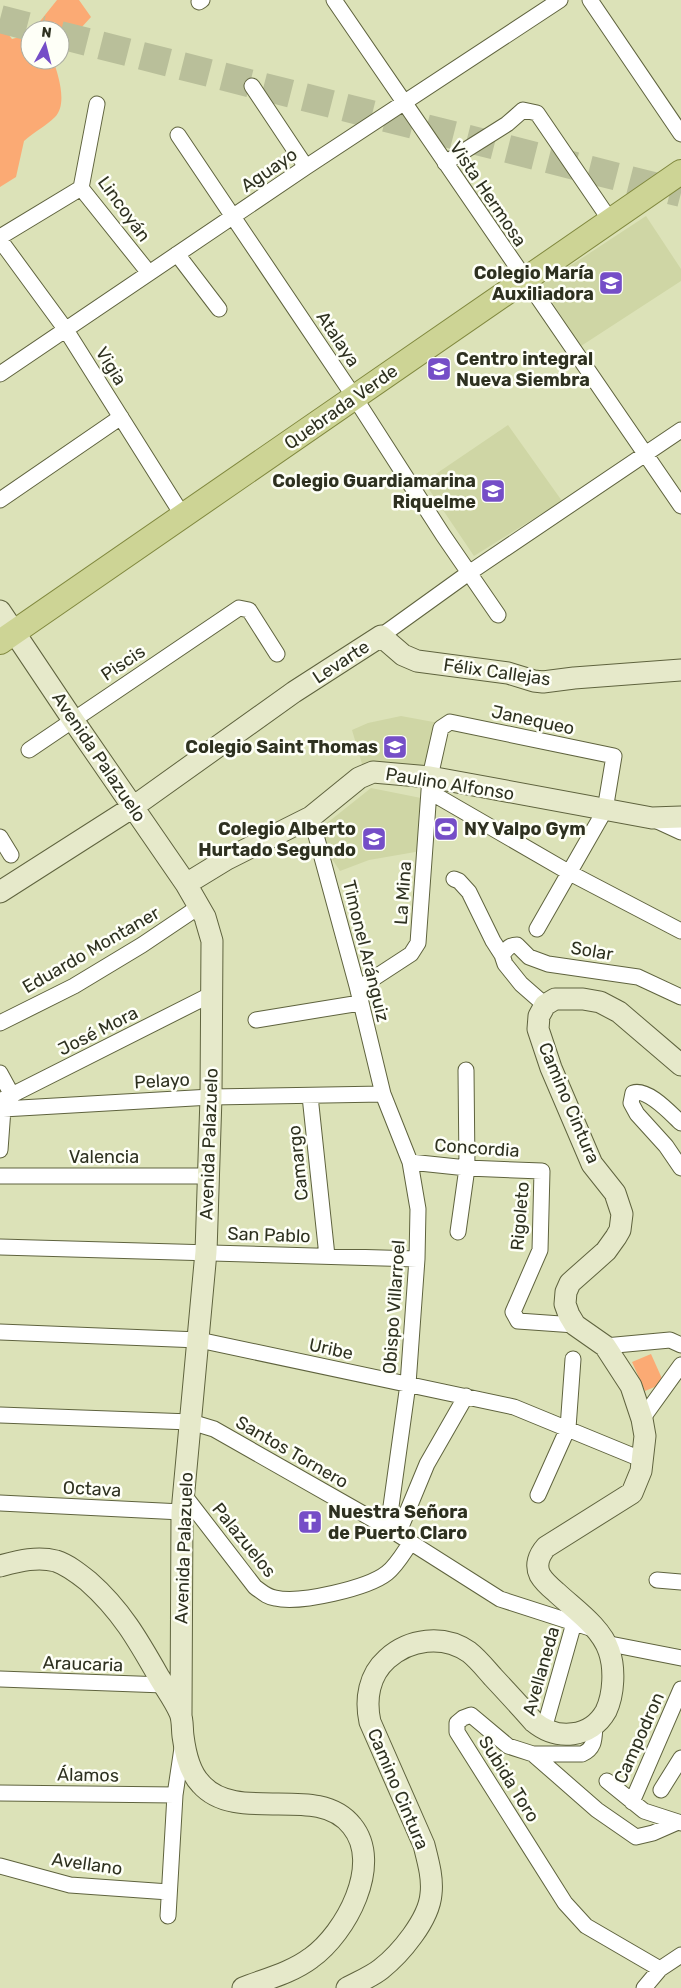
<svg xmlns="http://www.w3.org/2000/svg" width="681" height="1988" font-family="Rubik,sans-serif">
	<rect width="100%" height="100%" fill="#dce2b8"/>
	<path fill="#cfd6a5" d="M646,216L681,269V281L581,346L541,285Z
		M508,425L562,501L474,556L424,482Z
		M401,716L439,723L427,770L362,764L352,730L368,723Z
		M371,788L426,799L421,851L369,860L340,871L330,856L322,827Z"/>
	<path fill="#fbaa74" d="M57,0H79L91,17L60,51V30H33Z
		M0,24L12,39L30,34V60H53C58,74 68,104 55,117C46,126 34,132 24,141L16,177L0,187Z
		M651,1354L664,1383L645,1391L632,1362Z"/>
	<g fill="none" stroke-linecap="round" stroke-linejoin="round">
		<path stroke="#b9bf9a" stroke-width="28" stroke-dasharray="28 14" stroke-linecap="butt" d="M0,19L42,30
			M60,35L681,193"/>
		<defs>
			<path id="street" d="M334,0L681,506
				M590,0L681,134
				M199,2L202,0
				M252,86L306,167
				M97,104L81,188L149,273
				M178,135L355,398L443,535L498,615
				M445,163L507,124L523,110L537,113L610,220
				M0,237L81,188
				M0,240L66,330L183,516
				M177,254L219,309
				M0,374L306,167L560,0
				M0,500L121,417
				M381,636L463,577L681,430
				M29,750L239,608L249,610L277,654
				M430,792L570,873L681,931
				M311,817L357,986L383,1094L410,1162L418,1209L417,1259L408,1384L388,1528
				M655,820L681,832
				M0,837L11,855
				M454,879L459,881L469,892L493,941L502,955L505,964L521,984L545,1005
				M502,955C507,949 509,945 517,945L529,957L548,964L638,977L681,997
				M365,984L411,954L418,943L430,777L441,728L450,722L614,756L605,810L537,929
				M256,1020L360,1003
				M0,1023L74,986L142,945L200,906
				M0,1073L12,1095
				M310,1096L327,1256
				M0,1101L212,994
				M0,1104L3,1109L0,1150
				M3,1109L211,1097L383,1094
				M681,1123C671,1114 648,1088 633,1093L631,1103L637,1114L666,1146L681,1168
				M410,1162L467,1168L542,1171L540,1250L513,1312L518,1321L575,1325
				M0,1176H209
				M458,1232L467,1168L466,1070
				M0,1247L417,1259
				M0,1332L199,1340L514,1407L643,1460
				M605,1346L670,1340L681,1345
				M0,1415L191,1422L214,1429L388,1528L500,1599L593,1629
				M642,1419L681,1365
				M184,1495L255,1587C262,1592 267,1597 275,1598C300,1604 368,1588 387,1573C397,1565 404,1552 411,1542
				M538,1495L568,1428L573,1359
				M0,1503L182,1512
				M398,1534L427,1464L466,1396
				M657,1580L681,1582
				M605,1643L681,1658
				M0,1679L164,1685
				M595,1724C594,1737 596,1748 582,1754H533L508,1746L471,1715L463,1718L457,1723V1732L565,1903L586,1926L660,1969
				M544,1729L574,1623
				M533,1754L597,1810L636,1837L653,1833L678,1822L681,1823
				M607,1781L644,1811L678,1822
				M661,1790L681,1758
				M0,1793L175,1795
				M632,1802L681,1689
				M0,1866L70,1885L169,1892
				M168,1916L175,1795L182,1748
				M644,1988L660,1969L681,1955"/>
			<path id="secondary" d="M0,611L73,720L186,884L205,917L212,941L211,1097L206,1252L182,1512L181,1715
				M186,884L227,859L311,817L359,778L373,772L430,777L652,818L681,817
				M0,892L133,807L294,692L381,636L403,655L417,661L508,673L534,681L543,682L574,678L681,670
				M0,1566C19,1561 37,1556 56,1561C68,1565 78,1573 88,1581C121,1610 138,1640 159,1677C166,1689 175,1701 180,1713C183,1720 182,1729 183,1736C185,1752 189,1772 201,1784C237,1825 318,1782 352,1826C383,1864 346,1933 311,1958C291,1973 266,1979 243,1988
				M347,1988C358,1982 371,1977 381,1969C400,1954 429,1920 431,1894C433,1878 428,1861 424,1845L370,1722C365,1699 369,1675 387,1659C409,1639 443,1634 469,1652C478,1659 485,1668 493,1677C507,1692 521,1707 534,1722C557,1741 591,1738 606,1711C614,1694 615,1668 609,1651C601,1627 574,1609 556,1592C550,1587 544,1582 540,1575C535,1565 539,1555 546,1547L632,1493L641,1471L645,1436L642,1419L631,1386L605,1346L575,1325L569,1315L565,1304L566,1292L570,1283L606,1251L616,1237L620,1230L622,1214L615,1193L592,1164L551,1068L538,1029L539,1016L545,1005L555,999H583L600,1002L619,1012L681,1065"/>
			<path id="primary" d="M0,642L681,172"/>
		</defs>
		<use href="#street" stroke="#5f633e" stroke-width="17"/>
		<use href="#secondary" stroke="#5f633e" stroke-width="23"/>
		<use href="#primary" stroke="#80883e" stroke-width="26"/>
		<use href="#street" stroke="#fff" stroke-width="15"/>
		<use href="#secondary" stroke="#e6e9ca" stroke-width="21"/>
		<use href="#primary" stroke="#cdd495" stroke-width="24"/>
	</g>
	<defs>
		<symbol id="school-square" viewBox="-11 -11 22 22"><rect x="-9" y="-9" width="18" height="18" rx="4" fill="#754ec7" stroke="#fefff7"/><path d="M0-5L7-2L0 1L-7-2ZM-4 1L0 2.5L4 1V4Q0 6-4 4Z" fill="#fff"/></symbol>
		<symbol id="stadium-square" viewBox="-11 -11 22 22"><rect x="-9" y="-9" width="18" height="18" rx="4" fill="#754ec7" stroke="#fefff7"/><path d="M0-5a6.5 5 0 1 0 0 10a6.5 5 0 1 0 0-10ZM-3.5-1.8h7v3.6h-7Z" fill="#fff"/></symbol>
		<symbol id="church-square" viewBox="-11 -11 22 22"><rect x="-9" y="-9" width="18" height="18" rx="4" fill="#754ec7" stroke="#fefff7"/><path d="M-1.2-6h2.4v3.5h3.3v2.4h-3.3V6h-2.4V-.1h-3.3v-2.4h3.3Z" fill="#fff"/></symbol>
	</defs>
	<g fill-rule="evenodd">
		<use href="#school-square" x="597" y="269" width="28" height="28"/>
		<use href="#school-square" x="425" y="355" width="28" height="28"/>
		<use href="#school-square" x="479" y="477" width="28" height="28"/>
		<use href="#school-square" x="381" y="733" width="28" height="28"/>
		<use href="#stadium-square" x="432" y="815" width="28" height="28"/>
		<use href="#school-square" x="360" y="825" width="28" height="28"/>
		<use href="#church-square" x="296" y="1508" width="28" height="28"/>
	</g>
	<g text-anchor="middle" stroke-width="5" stroke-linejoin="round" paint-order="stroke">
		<g font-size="18" fill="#2e3120" stroke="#fefff7">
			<text transform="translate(269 170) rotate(-34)" y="6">Aguayo</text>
			<text transform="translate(488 194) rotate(56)" y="6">Vista Hermosa</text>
			<text transform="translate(124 209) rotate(54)" y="6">Lincoyán</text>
			<text transform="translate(338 339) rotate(56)" y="6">Atalaya</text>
			<text transform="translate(111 366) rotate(58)" y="6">Vigia</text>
			<text transform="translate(341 407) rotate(-35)" y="6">Quebrada Verde</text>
			<text transform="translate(341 662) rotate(-33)" y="6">Levarte</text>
			<text transform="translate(123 663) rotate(-34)" y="6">Piscis</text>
			<text transform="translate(497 672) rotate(8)" y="6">Félix Callejas</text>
			<text transform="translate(533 720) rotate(12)" y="6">Janequeo</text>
			<text transform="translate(99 757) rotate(56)" y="6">Avenida Palazuelo</text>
			<text transform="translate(450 784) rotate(9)" y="6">Paulino Alfonso</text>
			<text transform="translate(403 893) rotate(-86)" y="6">La Mina</text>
			<text transform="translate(91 950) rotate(-30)" y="6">Eduardo Montaner</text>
			<text transform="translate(366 951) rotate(76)" y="6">Timonel Aránguiz</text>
			<text transform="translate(592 951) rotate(9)" y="6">Solar</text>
			<text transform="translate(98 1031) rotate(-27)" y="6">José Mora</text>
			<text transform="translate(162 1081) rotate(-3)" y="6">Pelayo</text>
			<text transform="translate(569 1103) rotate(67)" y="6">Camino Cintura</text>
			<text transform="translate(209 1144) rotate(-88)" y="6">Avenida Palazuelo</text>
			<text transform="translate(477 1148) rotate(4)" y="6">Concordia</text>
			<text x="104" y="1163">Valencia</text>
			<text transform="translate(298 1163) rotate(-96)" y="6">Camargo</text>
			<text transform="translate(520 1216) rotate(-85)" y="6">Rigoleto</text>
			<text transform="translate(269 1235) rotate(2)" y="6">San Pablo</text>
			<text transform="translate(394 1307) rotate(-86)" y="6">Obispo Villarroel</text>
			<text transform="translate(331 1349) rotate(12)" y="6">Uribe</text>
			<text transform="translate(292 1452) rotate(30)" y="6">Santos Tornero</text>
			<text transform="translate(92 1489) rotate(3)" y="6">Octava</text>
			<text transform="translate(244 1540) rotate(51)" y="6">Palazuelos</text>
			<text transform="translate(184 1548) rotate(-88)" y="6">Avenida Palazuelo</text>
			<text transform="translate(83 1664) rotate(2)" y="6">Araucaria</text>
			<text transform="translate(541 1671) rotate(-74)" y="6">Avellaneda</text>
			<text transform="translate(639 1738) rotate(-66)" y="6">Campodron</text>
			<text transform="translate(88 1775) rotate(1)" y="6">Álamos</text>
			<text transform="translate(509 1779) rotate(58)" y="6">Subida Toro</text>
			<text transform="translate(398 1789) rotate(67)" y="6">Camino Cintura</text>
			<text transform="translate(87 1864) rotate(8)" y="6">Avellano</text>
		</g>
		<g font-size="18" font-weight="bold" fill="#2e3120" stroke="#fefff7" text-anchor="end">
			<text x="594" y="279">Colegio María<tspan x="594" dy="21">Auxiliadora</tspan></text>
			<text x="456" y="365" text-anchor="start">Centro integral<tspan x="456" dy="21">Nueva Siembra</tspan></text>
			<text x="476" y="487">Colegio Guardiamarina<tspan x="476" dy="21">Riquelme</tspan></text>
			<text x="378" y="753">Colegio Saint Thomas</text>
			<text x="356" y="835">Colegio Alberto<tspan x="356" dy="21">Hurtado Segundo</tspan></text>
			<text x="464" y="835" text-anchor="start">NY Valpo Gym</text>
			<text x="328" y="1518" text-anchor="start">Nuestra Señora<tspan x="328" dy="21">de Puerto Claro</tspan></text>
		</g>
	</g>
	<g transform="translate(45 45) rotate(7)"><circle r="24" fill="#fefff7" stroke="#abada1"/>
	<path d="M0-4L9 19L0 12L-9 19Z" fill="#754ec7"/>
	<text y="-8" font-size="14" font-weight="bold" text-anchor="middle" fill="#2e3120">N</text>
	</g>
</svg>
